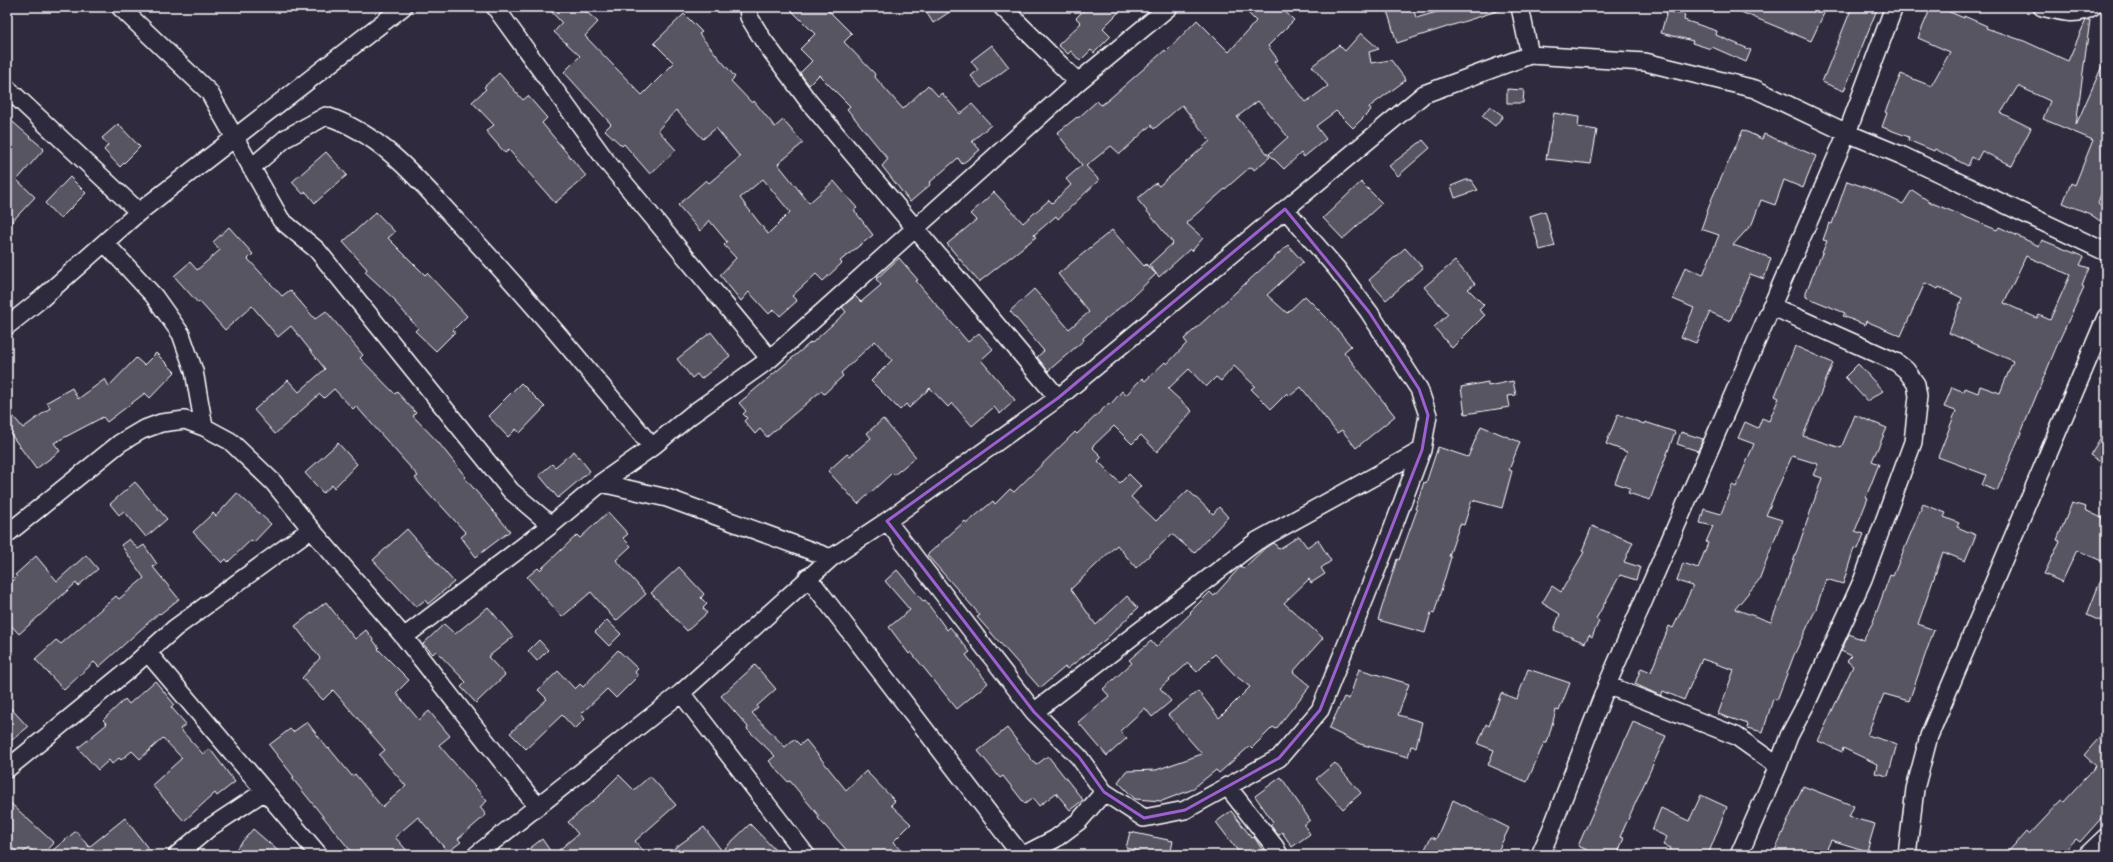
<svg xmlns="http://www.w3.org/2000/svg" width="2113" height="862" font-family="'Gochi Hand',sans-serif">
	<rect width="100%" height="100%" fill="#2f2a3d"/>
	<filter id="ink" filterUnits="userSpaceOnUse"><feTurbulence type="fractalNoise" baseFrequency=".025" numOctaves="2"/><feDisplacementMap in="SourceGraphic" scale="8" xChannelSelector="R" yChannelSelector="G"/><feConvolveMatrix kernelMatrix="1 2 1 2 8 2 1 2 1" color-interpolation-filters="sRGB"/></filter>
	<g filter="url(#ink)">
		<path fill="#595564" stroke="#fff" fill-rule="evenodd" d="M547,7H581L598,22L585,36L642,95L674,63L654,43L684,14L702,32L699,34L735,77L731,81L752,103L754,101L775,127L783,120L803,143L778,164L809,203L834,181L857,208L854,210L873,235L840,261L842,263L823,281L816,274L792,296L797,301L780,316L774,309L769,314L749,292L741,301L720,275L736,258L724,245L727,242L709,220L700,231L678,205L706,180L709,183L740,157L716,128L703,139L676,110L658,130L676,150L650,174L624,144L622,146L605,130L611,124L564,72L580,56L554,32L562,23ZM763,179L790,212L768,234L740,198Z
			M788,7H825L852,34L844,42L875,74L874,76L903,109L928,85L938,96L942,93L960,114L972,104L991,125L972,141L980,150L962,164L958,158L929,183L930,185L910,202L882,166L888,159L847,109L850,106L819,75L809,85L800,73L812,61L800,49L815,34Z
			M923,7H957L933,23Z
			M1087,7H1124L1103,28L1111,36L1094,53L1091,50L1080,61L1071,51L1068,54L1058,45L1081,23L1076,18Z
			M1242,7H1280L1294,20L1268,46L1278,60L1274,62L1306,102L1328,86L1312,66L1339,45L1345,51L1361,33L1379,49L1369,52L1371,63L1391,60L1406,80L1369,107L1371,110L1353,128L1336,111L1316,126L1326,139L1304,157L1301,153L1284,169L1269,154L1288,137L1258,101L1237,117L1270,157L1254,170L1252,167L1248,169L1186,223L1203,238L1192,251L1190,249L1159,277L1149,265L1173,243L1137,199L1156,183L1159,186L1210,141L1182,105L1154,129L1151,125L1120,154L1111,146L1086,166L1099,180L1058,219L1056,216L1034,235L1036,237L979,282L947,244L976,220L970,214L994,192L1023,223L1049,200L1052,203L1071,185L1066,179L1082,165L1057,133L1077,117L1078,118L1097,101L1101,105L1107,101L1165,50L1166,52L1197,20L1229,52L1256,21Z
			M1386,7H1413L1416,18L1447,9L1446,7H1499L1500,10L1397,43Z
			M1729,7H1827L1811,41Z
			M1852,7H1878L1844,91L1822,82Z
			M1931,7H1938L1964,18V16L1987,26L1986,28L2024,41L2068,61L2086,20H2090L2076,125L2106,57V179L2098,203L2106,209V212L2100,221L2090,214L2063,203L2071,183L2075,185L2093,140L2043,119L2050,101L2018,86L2001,113L2031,128L2012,166L1982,151L1977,160L1972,157L1968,166L1935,149L1934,151L1908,140L1909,137L1882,127L1887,113L1885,112L1901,74L1931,86L1950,52L1918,38Z
			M1667,11L1685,15L1684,20L1717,31L1716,35L1751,50L1746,62L1712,47L1711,49L1692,43L1693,41L1661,33Z
			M992,45L1009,67L981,88L971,76L978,70L971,61Z
			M499,73L523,100L528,96L547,118L542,123L586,176L555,203L509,150L505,153L486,131L494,125L472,102L486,89L484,87Z
			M1507,89L1524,90L1523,103H1507Z
			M1490,106L1503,116L1495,126L1482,116Z
			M1554,113L1579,117L1578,127L1597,130L1591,164L1546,159Z
			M7,117L44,149L17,180L35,197L7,227Z
			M118,124L140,147L120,167L104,150L108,145L102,138Z
			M1743,130L1762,139L1764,134L1816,156L1803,188L1784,180L1775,205L1761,200L1752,224L1733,245L1771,258L1764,279L1750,274L1730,321L1710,312L1696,343L1681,337L1694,308L1673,299L1685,267L1703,275L1719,235L1701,229L1712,198Z
			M1423,140L1430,148L1398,176L1389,166Z
			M326,152L347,175L315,203L306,192L303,194L292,182Z
			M70,177L86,193L60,219L45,203Z
			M1466,180H1471L1478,190L1455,198L1451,186Z
			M1847,181L1876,191L1903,204L1912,190L1932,203L1997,230L1999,227L2039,246L2042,240L2084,257L2080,265L2089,268L2082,286L2084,287L2058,343L1997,491L1982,485L1986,475L1938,457L1956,411L1944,407L1952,387L1964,392L1965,388L1978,393L1980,386L2000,393L2013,361L1949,333L1962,298L1939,287L1938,289L1925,283L1901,336L1866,321L1865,325L1843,316L1845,313L1806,297V292L1827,241L1823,240L1829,223L1832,224ZM2026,256L2070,275L2050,320L2039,315L2037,318L2004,303Z
			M1361,182L1382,203L1343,239L1323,218Z
			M1545,211L1555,246L1540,250L1530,216Z
			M376,212L395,232L388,238L425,275L427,273L467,316L453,330L455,332L436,351L415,331L418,328L395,302L396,301L365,272L367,269L343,242Z
			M229,227L253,254L248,259L282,296L290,290L315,319L326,311L363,355L360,358L395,394L397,392L416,413L413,416L438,442L465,476L464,477L510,531L476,557L461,537L466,533L434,498L433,499L415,478L418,476L356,406L353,409L334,389L324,398L320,394L275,434L254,410L288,380L299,392L325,369L291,326L278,337L252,306L225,330L200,302L198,303L174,276L190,262L197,270L220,250L213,242Z
			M1112,230L1144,266L1146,264L1156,274L1129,300L1083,338L1084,340L1048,371L1037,357L1044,351L1010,311L1034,289L1069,329L1089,312L1058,274Z
			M1288,245L1303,262L1267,295L1287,313L1305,296L1331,322L1351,346L1344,352L1395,416L1356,448L1342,430L1337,433L1301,387L1290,396L1287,393L1271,409L1251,389L1255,386L1234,366L1221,381L1216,377L1206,387L1189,369L1168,389L1192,411L1157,452L1141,435L1132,444L1114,426L1092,447L1102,457L1098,461L1120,483L1129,474L1141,486L1131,497L1156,521L1188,490L1213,514L1219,507L1228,517L1194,553L1172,534L1136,568L1117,545L1071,589L1096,625L1127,596L1138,608L1106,639L1067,669L1065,667L1040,688L977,617L980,615L927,555L965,521L967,523L993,501L995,504L1010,489L1014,492L1075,432L1077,434L1109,403L1110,405L1122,391L1126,395L1142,378L1145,381L1165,362L1167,364L1187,343L1184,339Z
			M1405,248L1423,268L1386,300L1369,280Z
			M899,258L918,280L916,281L968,342L979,333L993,349L981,360L1015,400L1000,414L994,407L972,426L952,403L948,407L930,388L909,408L906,404L900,410L871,381L892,360L875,341L841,373L843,376L824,394L821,391L767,437L760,429L755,434L744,421L747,418L743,414L746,411L739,403L811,342L812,343L846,312L842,307L855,296L861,302L881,285L876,279Z
			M1455,261L1475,284L1468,289L1484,305L1479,310L1485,315L1452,348L1434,327L1448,314L1424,287Z
			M711,332L730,356L701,379L697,374L692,378L677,359Z
			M1795,346L1833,363L1803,436L1841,448L1855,415L1887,428L1872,461L1879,464L1866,497L1868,498L1855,531L1864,534L1858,549L1854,548L1843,584L1826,579L1816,609L1794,655L1777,700L1773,699L1763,732L1747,728L1748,724L1718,714L1734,670L1702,659L1684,700L1663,691L1661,696L1635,684L1641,668L1651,672L1669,626L1673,628L1693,586L1677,581L1683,563L1698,568L1708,543L1706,542L1713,526L1700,523L1704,509L1721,514L1732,485L1736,487L1754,444L1738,438L1745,422L1758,428L1762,418L1769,421L1779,398L1775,396ZM1792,456L1818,464L1813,475L1822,478L1782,594L1771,622L1735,609L1759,580L1782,520L1766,515Z
			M156,353L175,372L150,398L145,393L107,422L103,417L54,443L60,451L36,469L7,429V409L23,428L50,408L47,402L72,388L78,399L105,379L109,386L136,358L144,365Z
			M1858,364L1883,391L1867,401L1845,377Z
			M1513,381L1516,395L1508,396L1510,407L1465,414L1461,387L1488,382V386Z
			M521,383L545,407L520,433L516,429L508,437L488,416Z
			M1618,414L1644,424L1645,422L1675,432L1650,500L1628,493L1630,488L1615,483L1627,452L1606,444Z
			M883,419L916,457L894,475L892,473L858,504L828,471L847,454L850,456L871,438L867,433Z
			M1481,426L1520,442L1509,470L1512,471L1502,508L1472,500L1464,525L1460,524L1449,556L1451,557L1434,614L1431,613L1425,633L1378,620L1397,559L1399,560L1417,510L1415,509L1424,482L1426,483L1438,447L1468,457Z
			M2106,429V466L2090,455Z
			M1681,432L1703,439L1698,451L1677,444Z
			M338,443L357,464L334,488L332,485L323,493L305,473Z
			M574,451L590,471L558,498L539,475L552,464L555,467Z
			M135,482L167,519L146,537L124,511L119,515L110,504Z
			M237,493L271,524L254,542L251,540L228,562L226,559L222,563L193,532L213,513L216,516Z
			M2072,503L2086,507L2085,510L2106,520V563L2077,550L2062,582L2044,574L2060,541L2057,540Z
			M1923,504L1946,513L1944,517L1959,523L1957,527L1976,535L1965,561L1943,552L1918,624L1934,630L1909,701L1884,694L1867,735L1897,744L1888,776L1875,773L1877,764L1843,748L1842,752L1818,741L1853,666L1847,661L1852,656L1841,651L1849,634L1863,640L1873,622L1890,575L1893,576Z
			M608,512L628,534L623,538L631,546L616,560L646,594L616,621L591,592L562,617L527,577L538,568L540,570L577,535L580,538Z
			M1592,526L1633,542L1624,562L1640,567L1636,580L1620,575L1596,619L1599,621L1592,637L1589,635L1585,643L1554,630L1560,614L1542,603L1552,586L1561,592L1584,552L1582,551Z
			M407,529L454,582L428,604L425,600L416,607L373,560Z
			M1299,536L1307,547L1318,540L1331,561L1321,568L1325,574L1311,583L1309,579L1284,603L1323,638L1293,672L1310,686L1276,729L1273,727L1252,748L1250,746L1219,773L1216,770L1191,790L1162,801L1135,799L1118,782L1126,771L1156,770L1202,754L1168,715L1198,691L1219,718L1250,687L1236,676L1215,654L1197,672L1188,663L1160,688L1171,701L1152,717L1145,708L1120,731L1127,738L1107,756L1078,722L1109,696L1103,689L1132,663L1129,660L1151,641L1156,647L1191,613L1190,612L1210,592L1214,596L1241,566L1243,569L1266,547L1274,543L1279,549Z
			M129,539L138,549L144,545L157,564L153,567L179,599L160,614L159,613L99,667L94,662L64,690L35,659L56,640L61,644L116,596L119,599L144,578L121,545Z
			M86,555L98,569L78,586L76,583L19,634L7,621V586L17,577L15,575L36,556L57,581Z
			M679,567L704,594L701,598L707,604L703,608L707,613L687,631L651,593Z
			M2105,569L2106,606L2100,621L2087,615Z
			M897,570L923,601L925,600L947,630L950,627L970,652L966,655L988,683L957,709L911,652L909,654L889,627L910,610L885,581Z
			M326,602L355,639L366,630L379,648L378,649L409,680L396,693L419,720L429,711L450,736L439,745L487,801L480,807L486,815L458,839L461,842L448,852L418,817L395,837L411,855H354L292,778L294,777L269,745L290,729L293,732L307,722L328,749L329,748L352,776L355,774L382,807L406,786L379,755L385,750L333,690L323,700L302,678L320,658L295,626Z
			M488,607L513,637L488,657L505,675L476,703L461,687L466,682L436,651L433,654L423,644L444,624L455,634Z
			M607,620L621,634L609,646L595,632Z
			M539,640L548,650L537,661L528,651Z
			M618,650L638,669L635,672L638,676L616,698L607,689L581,714L585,719L575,729L562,715L526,749L510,733L547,699L538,690L558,671L575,689L580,684L583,687Z
			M755,665L776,689L757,706L758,708L752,713L785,747L794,739L800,745L806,740L846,790L866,771L895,801L891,805L911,824L893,842L905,855H851L818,818L819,816L790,781L788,782L769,761L775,756L747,729L748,727L721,696Z
			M1359,669L1409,684L1398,715L1422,722L1416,747L1411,746L1408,757L1360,744L1329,729L1344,697L1349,699Z
			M1528,669L1570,683L1559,711L1556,710L1547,743H1544L1527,782L1488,765L1494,750L1478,744L1486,724L1489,726L1501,693L1517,699Z
			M155,681L174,704L171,707L186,724L180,729L203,754L210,749L235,782L217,796L215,793L184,821L152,785L182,758L163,738L140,759L132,751L121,760L119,758L112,764L109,760L98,770L78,748L107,724L103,720L125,699L129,704Z
			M7,704L28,727L7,744Z
			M1633,722L1666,736L1620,837L1624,838L1617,855H1599L1578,846Z
			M1007,728L1036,765L1048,756L1083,800L1070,810L1056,793L1039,806L1033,798L1025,804L1003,776L1000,778L978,751Z
			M2106,730V813L2080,842L2076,839L2061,855H2005L2026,832L2029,835L2062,800L2064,801L2096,766L2084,755Z
			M1335,763L1361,793L1343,809L1316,779Z
			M619,775L634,790L650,776L676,805L635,841L647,855H521L542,839L553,855L578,834L568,822L605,791L604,790Z
			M1281,777L1310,820L1304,825L1310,834L1292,847L1282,832L1278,835L1270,825L1273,822L1255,796Z
			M1803,786L1854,806L1849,817L1875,824L1867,851L1831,840L1824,855H1773Z
			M1701,795L1727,807L1708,855H1680L1670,851L1671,848L1663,845L1667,837L1652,830L1661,808L1689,821Z
			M7,800L54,843L43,855H37L29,848L20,855L7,843Z
			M1453,800L1509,828L1496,855H1422L1431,837L1436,839Z
			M1231,811L1252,838L1254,837L1266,855H1241L1216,822Z
			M125,818L153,855H47L76,831L89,847Z
			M750,824L780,855H665L704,827L722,851Z
			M253,829L283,855H231Z
			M1130,832L1173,841L1170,855H1135L1136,850L1126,848Z"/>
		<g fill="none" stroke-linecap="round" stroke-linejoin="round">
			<defs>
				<path id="minor" d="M120,7L209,92L281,220L317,250L511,491L551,525
					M495,7L607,162L770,359
					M748,7L749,17L763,40L809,102L1058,398
					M1002,7L1078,82
					M1520,7L1530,55
					M2042,7C2059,11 2077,17 2092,7
					M7,88L139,212
					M251,168L286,138L326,116C383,134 423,185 462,227C529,298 590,372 652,447
					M105,243L154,296L181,334L194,371L204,427
					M7,326L41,299L139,212L403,7
					M601,483L667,498L831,558
					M887,521L1034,712L1079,757L1104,792L1144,818L1185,810L1279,758L1320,710L1385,549L1422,450L1428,415L1419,389L1369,312L1337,269L1285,209
					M7,534L120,443L142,430L161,423L185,420L204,427L230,441L273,482L311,529L404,637L537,806
					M808,577L1021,855
					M404,637L551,525L601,483L652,447L691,415L770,359L1078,82L1169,7
					M148,653L319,855
					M1607,685L1736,736L1778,766
					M681,693L806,855
					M1034,712L1257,541L1422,450
					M7,769L127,671L175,628L311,529
					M1227,786L1275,847L1279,855
					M177,855L209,828L265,791
					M476,855L681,693L831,558L887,521L1058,398L1424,94L1530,55L1645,62L1755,89L1847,133L1903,156L2106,252
					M1024,855L1055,839L1079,821L1104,792
					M1540,855L1551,830L1607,685L1847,133L1894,7
					M1739,855L1778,766L1789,736L1808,700L1863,579L1913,442L1918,396L1916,384L1906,370L1896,362L1771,306
					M1907,855L1915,789L1929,736L2106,317
					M2087,855L2106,837"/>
			</defs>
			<use href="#minor" stroke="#fff" stroke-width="20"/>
			<use href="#minor" stroke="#2f2a3d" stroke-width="17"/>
		</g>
	</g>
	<path fill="none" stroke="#9c61cf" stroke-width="3" stroke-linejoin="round" d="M1285,209L1369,312L1419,389L1428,415L1422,450L1320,710L1279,758L1185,810L1144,818L1104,792L1079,757L1034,712L887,521L1058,398Z"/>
	<rect width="2113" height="862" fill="none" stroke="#2f2a3d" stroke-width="24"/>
	<rect x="12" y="12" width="2089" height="838" fill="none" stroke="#fff" stroke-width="1.5" filter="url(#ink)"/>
</svg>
